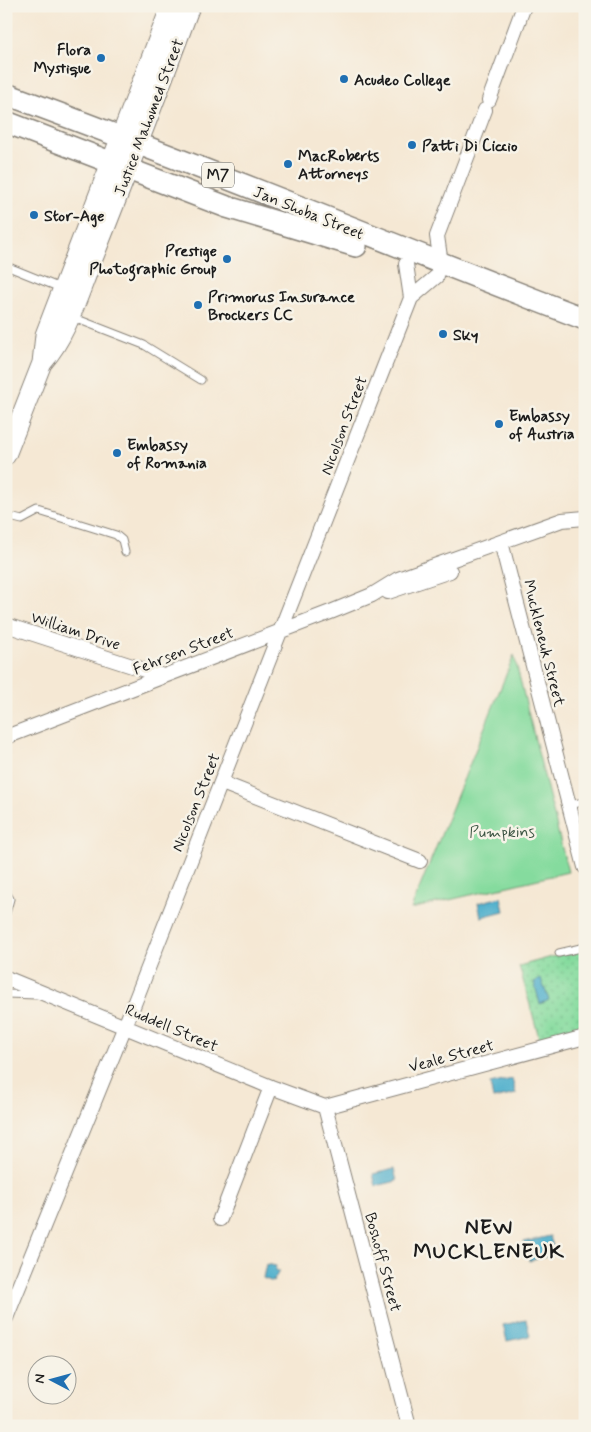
<svg xmlns="http://www.w3.org/2000/svg" width="591" height="1432" font-family="Mynerve,sans-serif">
	<defs>
		<pattern id="grass-dots" width="8" height="8" patternUnits="userSpaceOnUse" patternTransform="scale(1.25)"><rect width="8" height="8" fill="#85db9e"/><path d="M2 2h.1M6 6h.1" fill="none" stroke="#72bb88" stroke-width="1.8" stroke-linecap="round"/></pattern>
	</defs>
	<rect width="100%" height="100%" fill="#f7f3e8"/>
	<filter id="ink" filterUnits="userSpaceOnUse"><feTurbulence type="fractalNoise" baseFrequency=".02" numOctaves="2"/><feDisplacementMap in="SourceGraphic" scale="10" xChannelSelector="R" yChannelSelector="G"/><feConvolveMatrix kernelMatrix="1 2 1 2 8 2 1 2 1" color-interpolation-filters="sRGB"/></filter>
	<filter id="wash" filterUnits="userSpaceOnUse"><feTurbulence type="fractalNoise" baseFrequency=".0096" numOctaves="4" result="noise"/><feDisplacementMap in="SourceGraphic" scale="20" xChannelSelector="R" yChannelSelector="G"/><feGaussianBlur stdDeviation="1.12" result="paint"/><feColorMatrix in="noise" values="0 0 0 0 0 0 0 0 0 0 0 0 0 0 0 0 0 1.4 0 .05"/><feComposite in="paint" operator="in"/></filter>
	<g filter="url(#wash)">
		<rect width="100%" height="100%" fill="#f5e8d4"/>
		<path fill="url(#grass-dots)" stroke="#507c5d" d="M585,948V1027L540,1041L519,966Z"/>
		<path fill="#85db9e" stroke="#507c5d" d="M514,655L568,872L411,909Z"/>
		<path fill="#4dafcc" stroke="#346674" d="M501,897L504,911L481,917L478,903Z
			M541,979L549,1000L540,1004L534,982Z
			M512,1079L516,1094L493,1099L490,1084Z
			M394,1169L397,1181L376,1186L373,1174Z
			M550,1236L555,1254L529,1261L524,1242Z
			M266,1264L276,1266L275,1271H279L273,1282L263,1278Z
			M526,1320L530,1336L507,1341L503,1325Z"/>
	</g>
	<g filter="url(#ink)">
		<g fill="none" stroke-linecap="round" stroke-linejoin="round">
			<defs>
				<path id="lane" d="M6,266L63,289
					M72,317L144,345L201,380
					M6,516L22,520L39,511L116,535L122,540L125,552
					M568,806L585,801
					M6,892L10,899L6,913
					M559,953L585,947
					M6,994L37,995"/>
				<path id="street" d="M489,100L524,6
					M406,264L411,298
					M441,264L437,236L485,110
					M501,542L585,867
					M388,592L450,571
					M6,625L163,676
					M6,737L333,611L372,595L398,579L562,520L585,518
					M222,783L420,861
					M6,978L271,1087L325,1107
					M325,1107L409,1426
					M325,1107L585,1037
					M220,1219L271,1087
					M6,1318L134,1004L411,298L437,276"/>
				<path id="secondary" d="M43,362C68,334 79,291 94,256C127,173 159,90 190,6
					M6,455L42,363L45,335L171,6"/>
				<path id="primary" d="M6,94C201,165 391,245 585,319
					M6,122L227,207L356,246"/>
			</defs>
			<use href="#lane" stroke="#888278" stroke-width="9"/>
			<use href="#street" stroke="#888278" stroke-width="16"/>
			<use href="#secondary" stroke="#888278" stroke-width="21"/>
			<use href="#primary" stroke="#888278" stroke-width="24"/>
			<use href="#lane" stroke="#fff" stroke-width="7"/>
			<use href="#street" stroke="#fff" stroke-width="14"/>
			<use href="#secondary" stroke="#fff" stroke-width="19"/>
			<use href="#primary" stroke="#fff" stroke-width="21"/>
		</g>
	</g>
	<g fill="#1f6fb2" stroke="#f7f3e8" stroke-width="2">
		<circle cx="101" cy="58" r="5"/>
		<circle cx="344" cy="79" r="5"/>
		<circle cx="412" cy="145" r="5"/>
		<circle cx="288" cy="164" r="5"/>
		<circle cx="34" cy="215" r="5"/>
		<circle cx="227" cy="259" r="5"/>
		<circle cx="198" cy="305" r="5"/>
		<circle cx="443" cy="334" r="5"/>
		<circle cx="499" cy="424" r="5"/>
		<circle cx="117" cy="453" r="5"/>
	</g>
	<g text-anchor="middle" stroke-width="5" stroke-linejoin="round" paint-order="stroke">
		<rect fill="#f7f3e8" stroke="#5e5c59" stroke-width="1" x="202" y="162.5" width="32" height="25" rx="4"/>
		<g font-size="15" font-weight="bold" fill="#1c1c1c">
			<text x="218" y="180">M7</text>
		</g>
		<g font-size="16" font-weight="bold" fill="#1c1c1c" stroke="#f7f3e8" text-anchor="start">
			<text x="91" y="55" text-anchor="end">Flora<tspan x="91" dy="18">Mystique</tspan></text>
			<text x="354" y="85">Acudeo College</text>
			<text x="422" y="151">Patti Di Ciccio</text>
			<text x="298" y="161">MacRoberts<tspan x="298" dy="18">Attorneys</tspan></text>
			<text x="44" y="221">Stor-Age</text>
			<text x="217" y="256" text-anchor="end">Prestige<tspan x="217" dy="18">Photographic Group</tspan></text>
			<text x="208" y="302">Primorus Insurance<tspan x="208" dy="18">Brockers CC</tspan></text>
			<text x="453" y="340">Sky</text>
			<text x="509" y="421">Embassy<tspan x="509" dy="18">of Austria</tspan></text>
			<text x="127" y="450">Embassy<tspan x="127" dy="18">of Romania</tspan></text>
		</g>
		<g font-size="16" fill="#1c1c1c" stroke="#f7f3e8">
			<text transform="translate(148 117) rotate(-69)" y="6">Justice Mahomed Street</text>
			<text transform="translate(309 212) rotate(22)" y="6">Jan Shoba Street</text>
			<text transform="translate(343 425) rotate(-69)" y="6">Nicolson Street</text>
			<text transform="translate(76 630) rotate(18)" y="6">William Drive</text>
			<text transform="translate(545 643) rotate(76)" y="6">Muckleneuk Street</text>
			<text transform="translate(183 650) rotate(-21)" y="6">Fehrsen Street</text>
			<text transform="translate(195 802) rotate(-68)" y="6">Nicolson Street</text>
			<text transform="translate(172 1027) rotate(23)" y="6">Ruddell Street</text>
			<text transform="translate(451 1055) rotate(-15)" y="6">Veale Street</text>
			<text transform="translate(384 1262) rotate(75)" y="6">Boshoff Street</text>
		</g>
		<g font-size="16" fill="#3c5543" stroke="#f7f3e8">
			<text x="502" y="837">Pumpkins</text>
		</g>
		<g font-size="21" font-weight="bold" letter-spacing="1" fill="#1c1c1c" stroke="#f7f3e8">
			<text x="489" y="1234">NEW<tspan x="489" dy="24">MUCKLENEUK</tspan></text>
		</g>
	</g>
	<rect width="591" height="1432" fill="none" stroke="#f7f3e8" stroke-width="25"/>
	<g transform="translate(52 1380) rotate(276)"><circle r="24" fill="#f7f3e8" stroke="#9f9d96"/>
	<path d="M0-4L9 19L0 12L-9 19Z" fill="#1f6fb2"/>
	<text y="-8" font-size="14" font-weight="bold" text-anchor="middle" fill="#1c1c1c">N</text>
	</g>
</svg>
